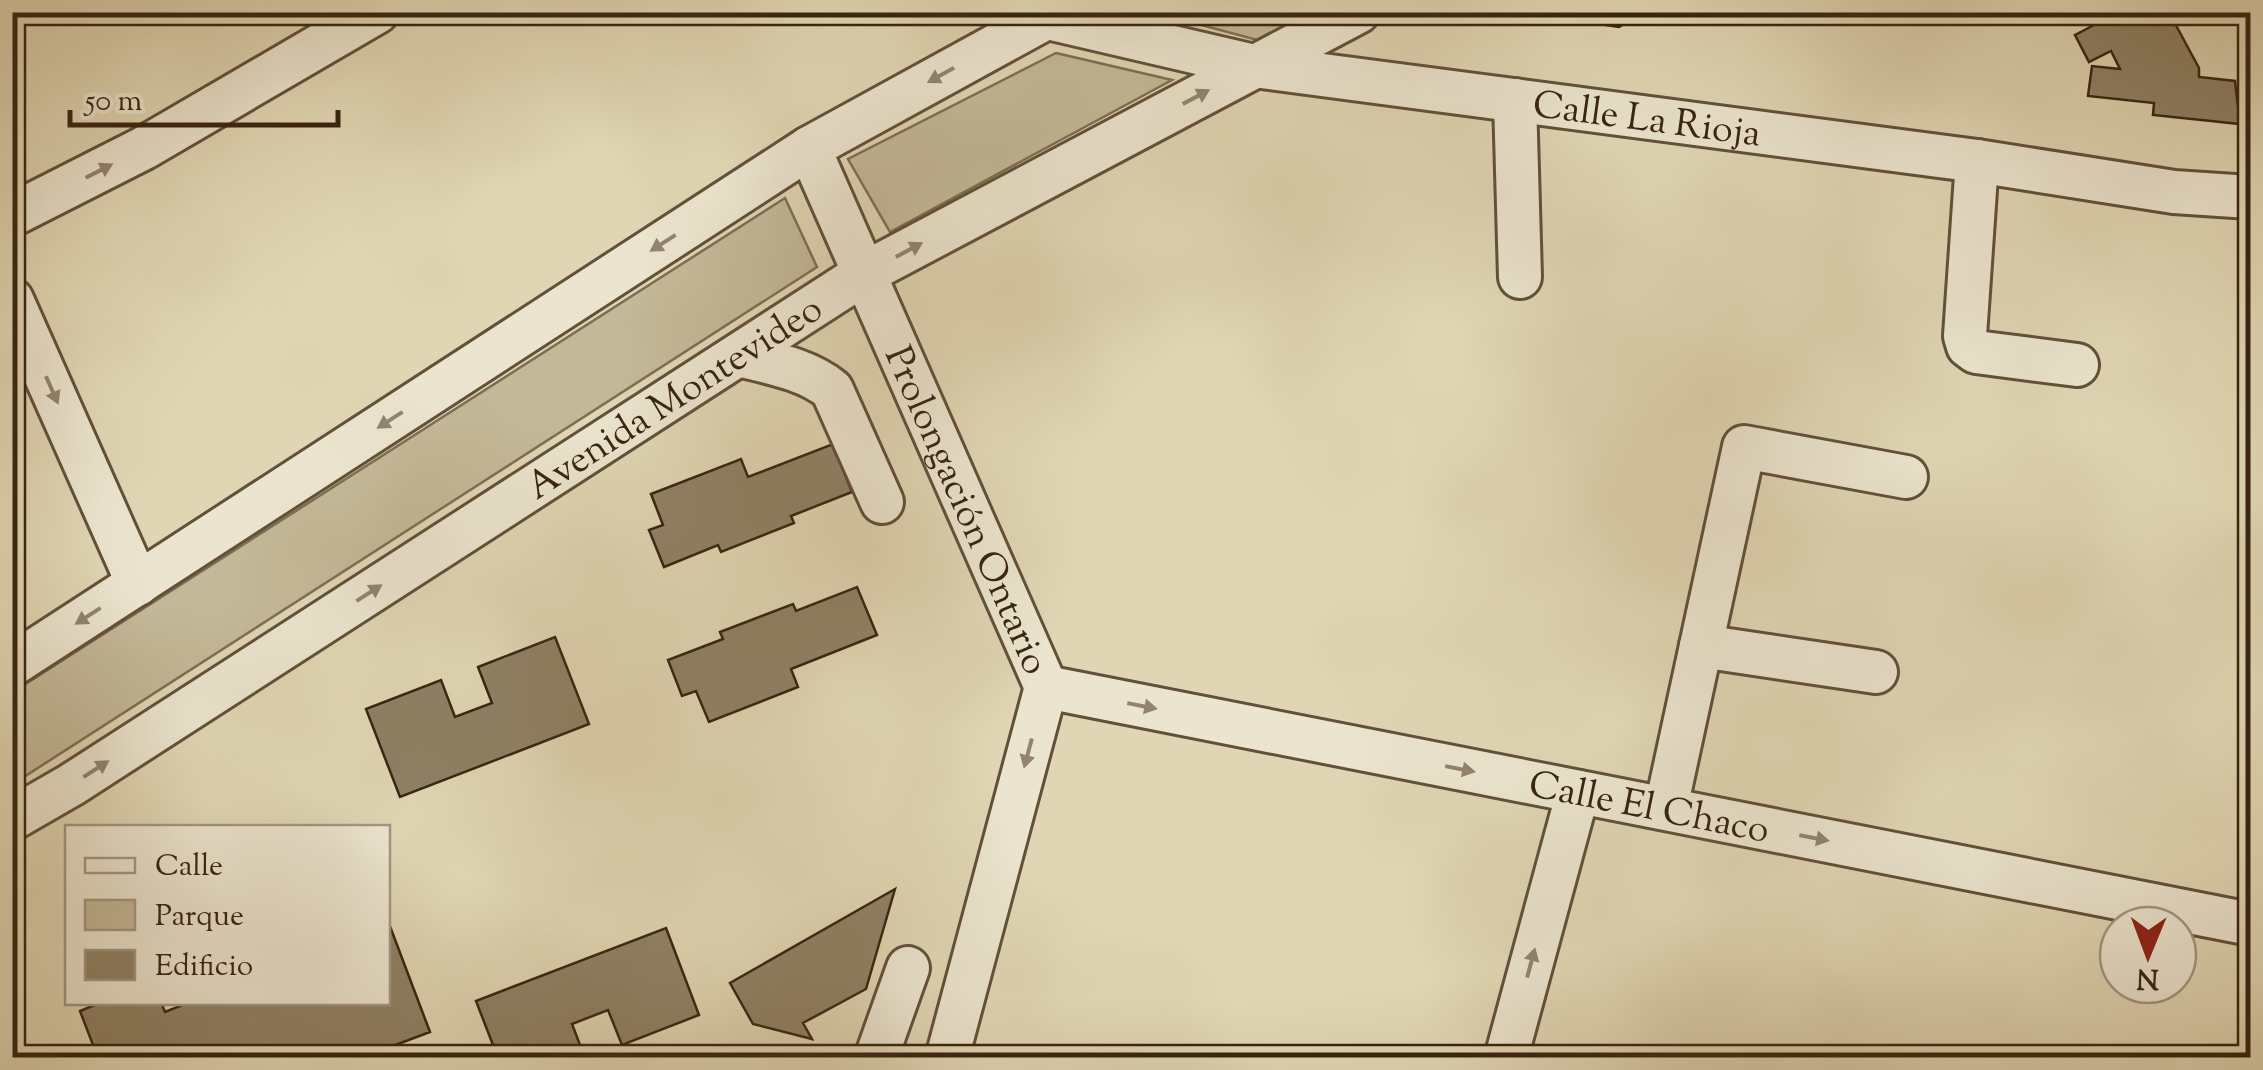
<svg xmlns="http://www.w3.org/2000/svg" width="2263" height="1070" font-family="'Sorts Mill Goudy',serif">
	<rect width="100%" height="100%" fill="#e0d6b3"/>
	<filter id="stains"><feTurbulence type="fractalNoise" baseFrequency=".002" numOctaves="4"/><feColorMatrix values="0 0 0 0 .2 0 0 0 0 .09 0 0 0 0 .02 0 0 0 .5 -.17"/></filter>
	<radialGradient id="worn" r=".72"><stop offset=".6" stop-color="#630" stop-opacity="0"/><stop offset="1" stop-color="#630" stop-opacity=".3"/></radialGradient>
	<path fill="#c3b897" stroke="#7e6e54" stroke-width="2.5" d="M1156,13H1318L1261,41Z
		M1056,53L1172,80L890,232L848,159Z
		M785,198L817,267L13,784V692Z"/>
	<path fill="#8f8165" stroke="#382411" stroke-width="2.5" d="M1542,12H1644L1619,27L1544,16Z
		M2119,12H2179L2171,16L2199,68V77L2235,81L2240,124L2153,115L2154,103L2088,96L2092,66L2120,69L2111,51L2089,62L2075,35Z
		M833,444L852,492L791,516L794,523L721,552L718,545L664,567L649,530L663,525L651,494L741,459L748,477Z
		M857,587L877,635L791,669L798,687L709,722L696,691L682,696L668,660L723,639L720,632L793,604L796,611Z
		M555,637L589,724L400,797L366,709L441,680L455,717L492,703L478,667Z
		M895,889L866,989L803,1023L812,1039L753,1024L730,983Z
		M388,921L430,1032L361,1058H98L80,1011L102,1002H161L165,1012L190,1002H388Z
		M666,928L699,1015L622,1045L608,1010L572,1024L585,1058H498L476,1001Z"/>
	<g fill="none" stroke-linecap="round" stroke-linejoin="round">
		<defs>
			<g id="minor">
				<path id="s1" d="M1048,18L1254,66L1977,161L2174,192L2250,197"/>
				<path d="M1515,100L1520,277"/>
				<path id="s2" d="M809,148L1046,687L947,1058"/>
				<path d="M1977,161L1965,336L1968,346L1976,352L2077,365"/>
				<path d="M12,215L144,148L377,12"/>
				<path d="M12,300L138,584"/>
				<path d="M739,355C770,363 807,369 832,390L882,502"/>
				<path d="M1701,646L1876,672"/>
				<path d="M12,665L809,148L1057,12"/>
				<path id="s3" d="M1046,687L2250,924"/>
				<path d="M1666,808L1744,447L1906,477"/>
				<path id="s4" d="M12,819L71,785L865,273L1358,12"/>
				<path d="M876,1058L908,968"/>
				<path d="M1506,1058L1578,792"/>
			</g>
		</defs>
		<use href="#minor" stroke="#62503a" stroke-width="48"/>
		<use href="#minor" stroke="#ebe4ce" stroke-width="42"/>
	</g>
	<defs><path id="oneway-solid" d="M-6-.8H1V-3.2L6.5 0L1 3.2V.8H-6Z" transform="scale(2.5)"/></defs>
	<g fill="#928470">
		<use href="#oneway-solid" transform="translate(941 75) rotate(151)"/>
		<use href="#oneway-solid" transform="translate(1196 97) rotate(-28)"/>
		<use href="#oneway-solid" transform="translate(99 171) rotate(-27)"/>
		<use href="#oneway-solid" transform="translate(663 243) rotate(147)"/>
		<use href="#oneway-solid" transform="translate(909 250) rotate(-28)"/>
		<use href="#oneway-solid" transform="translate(52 390) rotate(66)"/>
		<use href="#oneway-solid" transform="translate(390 420) rotate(147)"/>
		<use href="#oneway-solid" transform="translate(369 593) rotate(-33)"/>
		<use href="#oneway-solid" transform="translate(88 616) rotate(147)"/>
		<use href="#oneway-solid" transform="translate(1142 706) rotate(11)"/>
		<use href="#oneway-solid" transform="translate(1028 753) rotate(105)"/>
		<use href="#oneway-solid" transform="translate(96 769) rotate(-33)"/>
		<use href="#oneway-solid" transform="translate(1460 769) rotate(11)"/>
		<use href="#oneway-solid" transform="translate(1814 838) rotate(11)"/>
		<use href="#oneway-solid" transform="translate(1531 963) rotate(-75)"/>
	</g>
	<g text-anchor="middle" stroke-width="9" stroke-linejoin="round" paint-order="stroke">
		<g font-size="38" fill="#382411" stroke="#ebe4ce">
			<text dy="13" stroke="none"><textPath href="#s1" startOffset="608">Calle La Rioja</textPath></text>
			<text dy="13" stroke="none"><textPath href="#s4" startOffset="785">Avenida Montevideo</textPath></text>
			<text dy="13" stroke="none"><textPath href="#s2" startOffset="395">Prolongación Ontario</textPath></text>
			<text dy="13" stroke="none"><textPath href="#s3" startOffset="615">Calle El Chaco</textPath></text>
		</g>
	</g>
	<rect width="2263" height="1070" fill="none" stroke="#e0d6b3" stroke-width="50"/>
	<rect x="15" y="15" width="2233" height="1040" fill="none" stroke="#382411" stroke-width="5"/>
	<rect x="25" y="25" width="2213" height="1020" fill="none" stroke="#382411" stroke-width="2.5"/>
	<rect x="65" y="825" width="325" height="180" fill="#ebe4ce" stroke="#a39782" stroke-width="2.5"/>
	<rect x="85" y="858" width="50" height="15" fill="#ebe4ce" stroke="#a39782" stroke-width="2.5"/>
	<text x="155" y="875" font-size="30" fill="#382411">Calle</text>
	<rect x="85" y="900" width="50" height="30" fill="#c3b897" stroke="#a39782" stroke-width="2.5"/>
	<text x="155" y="925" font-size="30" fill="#382411">Parque</text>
	<rect x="85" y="950" width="50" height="30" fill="#8f8165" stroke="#a39782" stroke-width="2.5"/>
	<text x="155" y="975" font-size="30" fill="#382411">Edificio</text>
	<g transform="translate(2148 955) rotate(181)"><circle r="48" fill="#ebe4ce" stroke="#a39782" stroke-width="2.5"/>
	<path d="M0-8L18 38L0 25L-18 38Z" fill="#8f2418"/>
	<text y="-15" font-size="28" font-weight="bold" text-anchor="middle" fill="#382411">N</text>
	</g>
	<path d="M70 110v15h268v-15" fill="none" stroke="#382411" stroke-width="5"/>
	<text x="85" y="110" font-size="30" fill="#382411" stroke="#ebe4ce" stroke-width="8" paint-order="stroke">50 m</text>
	<rect width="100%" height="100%" filter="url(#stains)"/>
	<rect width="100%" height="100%" fill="url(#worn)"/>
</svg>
